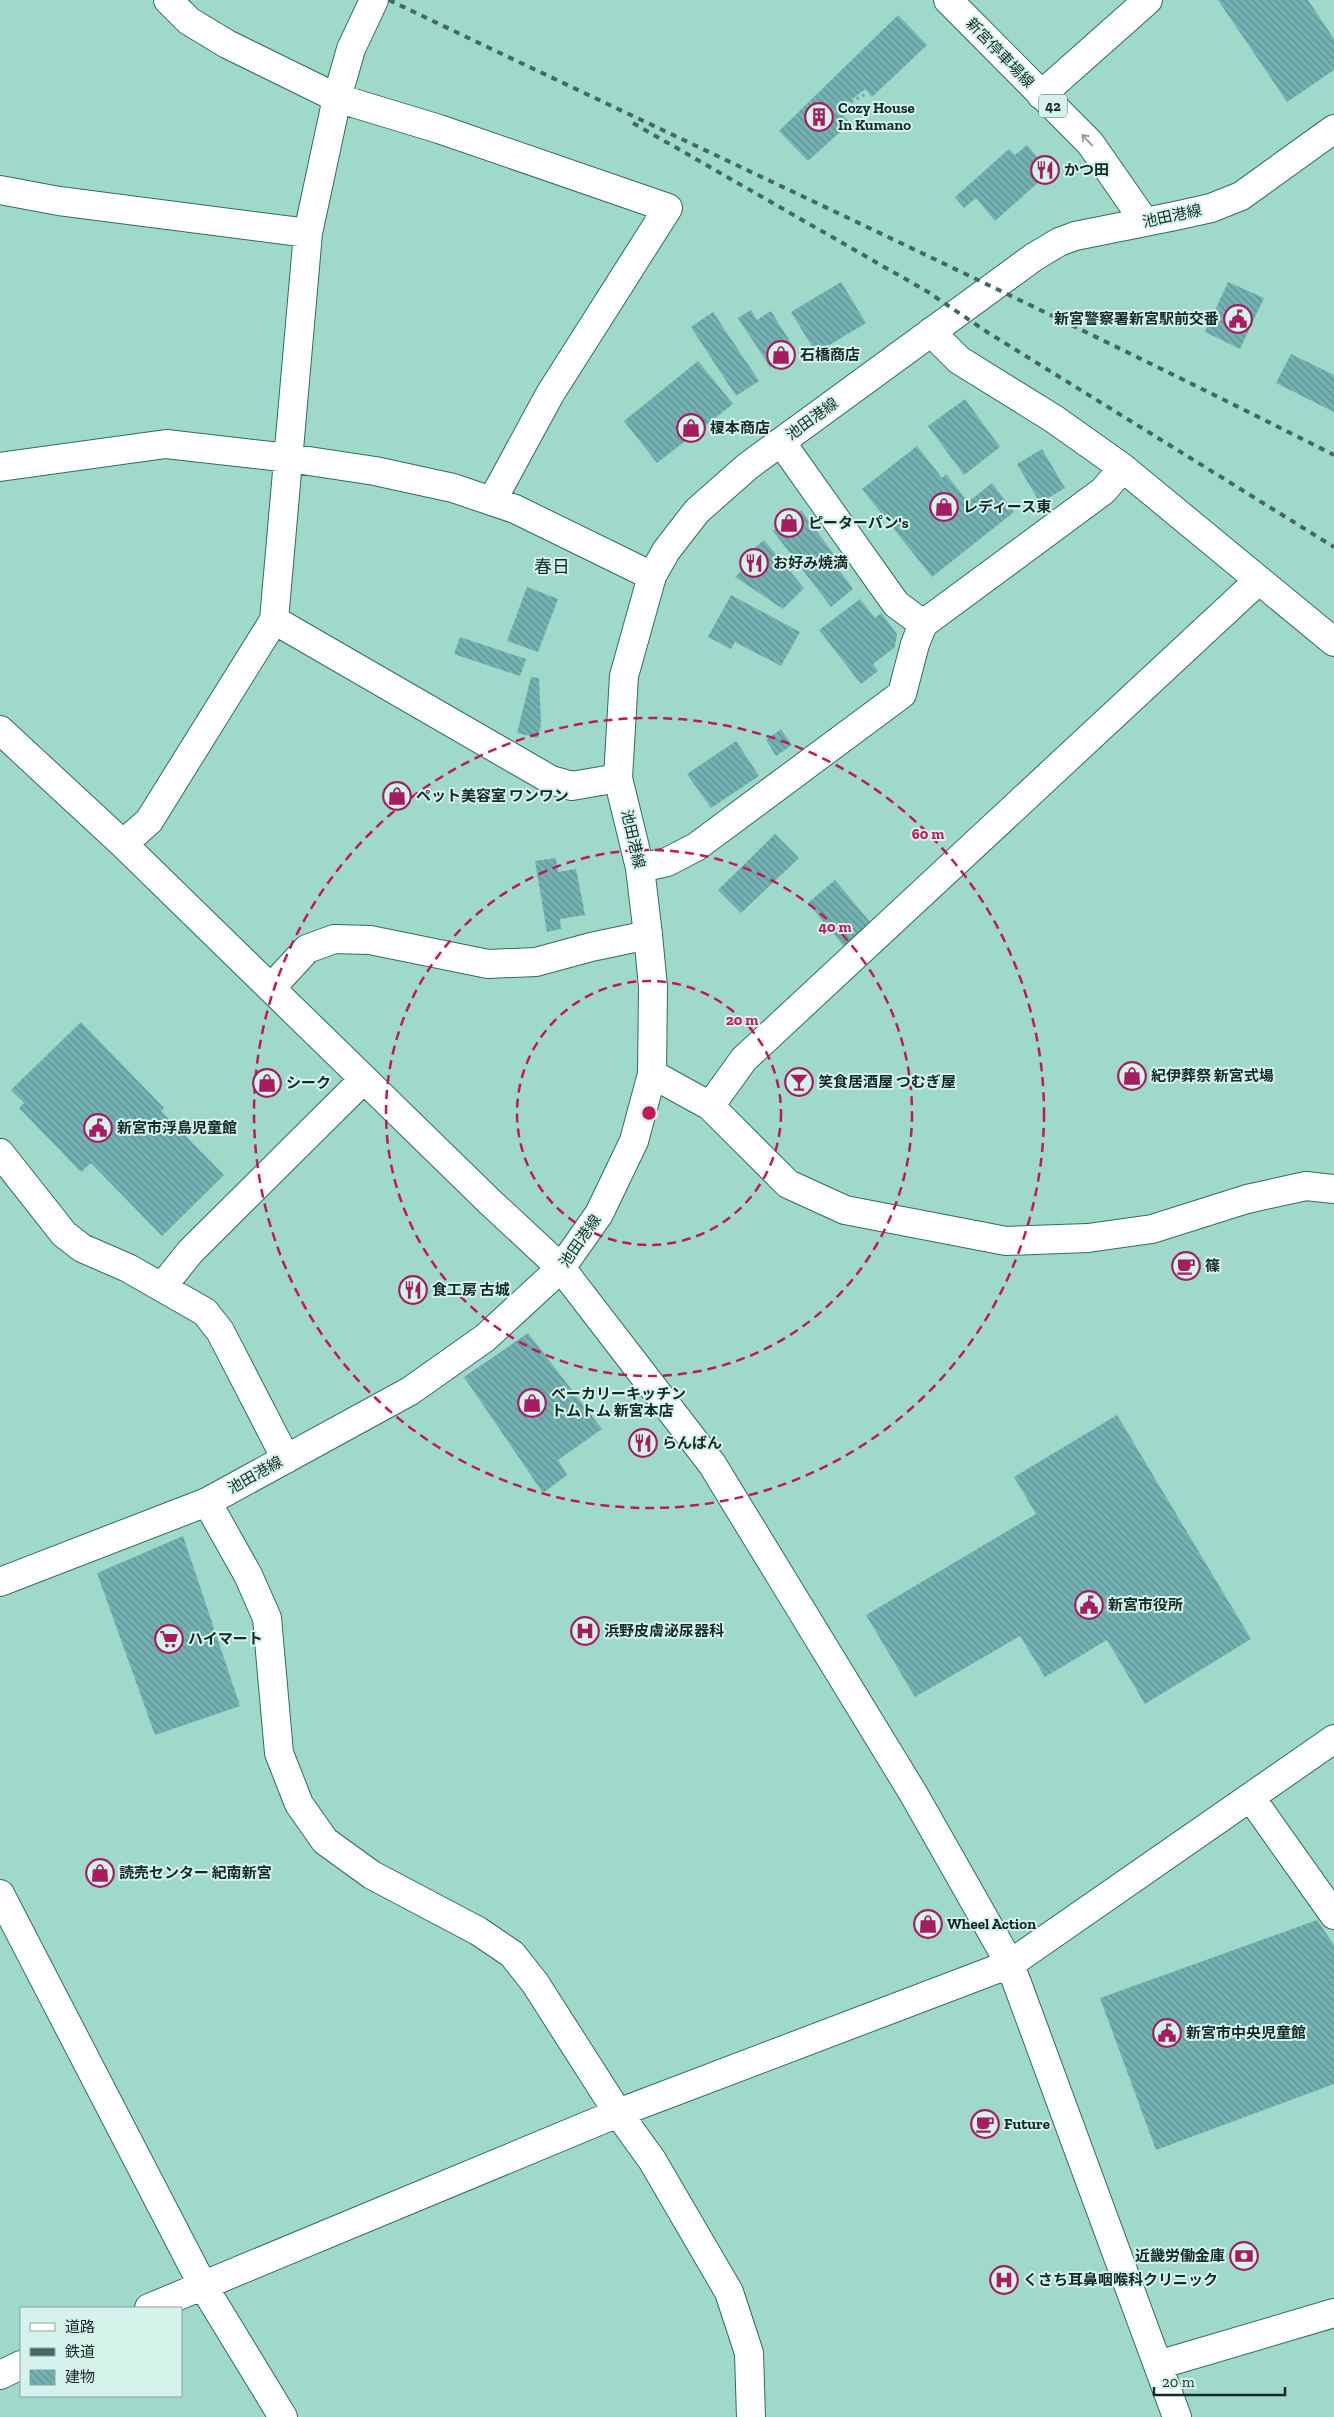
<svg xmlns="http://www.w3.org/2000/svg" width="1334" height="2417" font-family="'Zilla Slab','Noto Sans JP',serif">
	<defs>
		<pattern id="building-back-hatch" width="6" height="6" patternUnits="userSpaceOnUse" patternTransform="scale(1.25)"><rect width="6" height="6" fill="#74b2b3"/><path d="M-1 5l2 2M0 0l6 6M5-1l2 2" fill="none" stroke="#5e9191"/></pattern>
	</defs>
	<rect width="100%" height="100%" fill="#9ed9ca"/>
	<path fill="url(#building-back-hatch)" d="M1218,0H1308L1334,39V70L1287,102Z
		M898,15L927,45L872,97L865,89L845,105L839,111L850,123L808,161L779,131Z
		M1027,145L1050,172L995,221L976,198L964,208L955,197L1009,149L1015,155Z
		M841,282L866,323L816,353L791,312Z
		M1228,282L1264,298L1240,349L1205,332Z
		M751,310L757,320L771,311L796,351L770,367L738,318Z
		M713,312L759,381L736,396L691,327Z
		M1291,354L1334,375V412L1276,383Z
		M698,361L733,404L657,463L624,421Z
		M965,399L1000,447L964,475L928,426Z
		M917,446L942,478L946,474L968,502L992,483L1014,512L932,577L862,489Z
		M1042,449L1065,488L1040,503L1017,464Z
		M801,510L841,564L837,567L853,589L831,607L773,531Z
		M764,540L804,588L783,609L735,577L757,556L751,551Z
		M527,587L558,599L538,652L507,641Z
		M731,595L800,632L781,666L735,642L731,649L708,637Z
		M860,599L875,618L881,613L897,634L895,647L873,664L878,671L861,684L819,630Z
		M460,637L526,659L520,676L454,654Z
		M531,677L539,678L541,724L538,738L517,733Z
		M781,729L792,745L776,756L766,740Z
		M736,741L759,776L711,808L687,774Z
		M775,834L799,858L741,913L718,890Z
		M556,858L558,872L576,869L585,915L560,919L561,929L547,932L535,861Z
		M835,880L875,928L847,950L808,903Z
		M81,1022L164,1108L161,1111L224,1175L162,1236L91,1163L81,1172L19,1108L24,1103L11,1090Z
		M528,1333L602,1429L558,1460L567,1475L543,1493L464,1377Z
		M1117,1415L1251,1639L1145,1704L1107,1640L1045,1677L1020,1636L915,1697L866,1615L1036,1514L1014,1477Z
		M183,1536L240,1706L155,1735L97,1573Z
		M1317,1920L1334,1945V2084L1156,2150L1100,1998Z"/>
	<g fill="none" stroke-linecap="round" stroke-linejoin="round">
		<defs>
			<path id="minor" d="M168,0L189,21L227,44L337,98L439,129L668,208L550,394L492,501
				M1041,95L1148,0
				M0,190L59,201L308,233
				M931,332L959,360L1054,419L1123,468L1334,642
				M0,467L166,444L289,458L375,471L453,488L515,509L652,576
				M274,620L551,780L572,786L618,778
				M923,624L1103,491L1123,468
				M0,730L123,844L490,1202L561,1268L712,1464L913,1793L1010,1964L1177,2417
				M123,844L149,821L274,620L308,233L337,98L351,49L374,0
				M640,868L667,862L696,847L902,694L915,644L923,624L896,604L781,442
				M271,988L307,949L334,939L370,940L488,964L536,962L591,947L648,935
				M652,1074L710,1106L788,1184L845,1210L1006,1241L1088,1238L1152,1229L1247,1199L1306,1186L1334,1189
				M710,1106L744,1059L1259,580
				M0,1153L64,1234L82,1248L128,1268L205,1312L220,1331L286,1459
				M162,1287L190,1252L364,1079
				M207,1502L248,1575L267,1618L279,1753L299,1804L325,1841L372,1875L478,1931L512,1954L535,1983L618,2113L652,2160L729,2292L749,2353L751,2417
				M1251,1798L1334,1915
				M0,1894L202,2284L283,2417
				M149,2308L618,2113L1010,1964L1334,1739
				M1158,2365L1334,2313
				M0,2375L21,2365"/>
			<path id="major" d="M948,0L1090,143L1145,222
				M0,1582L207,1502L410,1391L485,1338L561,1268L599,1214L634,1141L652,1074L653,987L648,935L640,868L618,778L624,676L652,576L666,551L697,511L748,466L1034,257L1059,242L1075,236L1175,216L1211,208L1241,196L1334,129"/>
		</defs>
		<use href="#minor" stroke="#326c5f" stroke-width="30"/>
		<use href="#major" stroke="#326c5f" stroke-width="30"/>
		<path stroke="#74a498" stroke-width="3" stroke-dasharray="2.5 4" stroke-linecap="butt" d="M845,105L868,93"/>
		<use href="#minor" stroke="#fff" stroke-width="28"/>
		<use href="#major" stroke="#fff" stroke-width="28"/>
		<path stroke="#456961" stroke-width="4" stroke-dasharray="6 6" stroke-linecap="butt" d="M389,0C704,151 1022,297 1334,455
			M633,123L928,292L987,332L1334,547"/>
	</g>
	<defs><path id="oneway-shaft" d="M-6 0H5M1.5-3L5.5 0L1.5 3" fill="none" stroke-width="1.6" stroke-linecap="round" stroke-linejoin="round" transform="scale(1.25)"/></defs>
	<use stroke="#949f9d" href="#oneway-shaft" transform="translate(1087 140) rotate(-133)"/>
	<g fill="none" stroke="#c2185b" stroke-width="2.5" stroke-dasharray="9 6">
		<circle cx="649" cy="1113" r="132"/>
		<circle cx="649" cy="1113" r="263"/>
		<circle cx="649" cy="1113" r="395"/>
	</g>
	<defs>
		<symbol id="building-ring" viewBox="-11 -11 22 22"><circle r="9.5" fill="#d6f3eb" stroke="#a71c61" stroke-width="1.5"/><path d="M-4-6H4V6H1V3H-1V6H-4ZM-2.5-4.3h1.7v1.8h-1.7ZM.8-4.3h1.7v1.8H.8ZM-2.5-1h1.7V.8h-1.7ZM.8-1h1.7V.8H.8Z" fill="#a71c61"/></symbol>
		<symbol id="restaurant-ring" viewBox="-11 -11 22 22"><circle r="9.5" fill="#d6f3eb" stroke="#a71c61" stroke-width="1.5"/><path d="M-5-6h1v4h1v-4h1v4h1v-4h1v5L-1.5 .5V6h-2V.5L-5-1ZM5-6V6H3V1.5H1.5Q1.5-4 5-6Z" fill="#a71c61"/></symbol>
		<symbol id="civic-ring" viewBox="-11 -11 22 22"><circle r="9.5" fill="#d6f3eb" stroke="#a71c61" stroke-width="1.5"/><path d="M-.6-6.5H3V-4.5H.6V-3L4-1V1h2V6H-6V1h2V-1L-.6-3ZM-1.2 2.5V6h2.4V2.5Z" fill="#a71c61"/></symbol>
		<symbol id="shop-ring" viewBox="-11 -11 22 22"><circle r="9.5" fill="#d6f3eb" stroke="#a71c61" stroke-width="1.5"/><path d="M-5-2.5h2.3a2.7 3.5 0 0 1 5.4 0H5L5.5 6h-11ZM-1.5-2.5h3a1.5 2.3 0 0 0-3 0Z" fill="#a71c61"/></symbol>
		<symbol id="bar-ring" viewBox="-11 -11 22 22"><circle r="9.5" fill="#d6f3eb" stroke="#a71c61" stroke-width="1.5"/><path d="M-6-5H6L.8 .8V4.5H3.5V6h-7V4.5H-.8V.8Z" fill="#a71c61"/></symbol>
		<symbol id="cafe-ring" viewBox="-11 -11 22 22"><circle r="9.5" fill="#d6f3eb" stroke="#a71c61" stroke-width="1.5"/><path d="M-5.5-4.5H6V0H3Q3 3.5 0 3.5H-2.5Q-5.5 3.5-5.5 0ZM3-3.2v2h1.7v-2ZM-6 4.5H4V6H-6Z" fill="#a71c61"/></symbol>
		<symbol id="hospital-ring" viewBox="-11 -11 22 22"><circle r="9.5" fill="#d6f3eb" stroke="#a71c61" stroke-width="1.5"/><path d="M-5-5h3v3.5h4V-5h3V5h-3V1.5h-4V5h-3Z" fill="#a71c61"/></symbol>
		<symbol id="supermarket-ring" viewBox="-11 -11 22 22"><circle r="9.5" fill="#d6f3eb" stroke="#a71c61" stroke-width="1.5"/><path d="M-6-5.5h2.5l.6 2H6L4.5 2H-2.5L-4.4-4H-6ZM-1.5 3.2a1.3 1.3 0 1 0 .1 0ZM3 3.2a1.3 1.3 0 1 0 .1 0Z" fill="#a71c61"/></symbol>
		<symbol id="bank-ring" viewBox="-11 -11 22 22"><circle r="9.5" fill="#d6f3eb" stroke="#a71c61" stroke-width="1.5"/><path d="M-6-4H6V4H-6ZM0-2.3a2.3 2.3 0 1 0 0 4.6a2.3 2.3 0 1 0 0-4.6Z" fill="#a71c61"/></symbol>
	</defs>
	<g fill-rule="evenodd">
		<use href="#building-ring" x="803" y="101" width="32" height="32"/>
		<use href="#restaurant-ring" x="1029" y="154" width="32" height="32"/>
		<use href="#civic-ring" x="1222" y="303" width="32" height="32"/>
		<use href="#shop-ring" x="765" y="339" width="32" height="32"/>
		<use href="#shop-ring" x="675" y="412" width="32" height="32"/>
		<use href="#shop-ring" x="928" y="491" width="32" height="32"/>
		<use href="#shop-ring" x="773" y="507" width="32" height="32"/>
		<use href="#restaurant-ring" x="738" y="547" width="32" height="32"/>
		<use href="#shop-ring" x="381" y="780" width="32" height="32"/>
		<use href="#shop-ring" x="1116" y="1060" width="32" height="32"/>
		<use href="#bar-ring" x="783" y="1066" width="32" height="32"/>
		<use href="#shop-ring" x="251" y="1067" width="32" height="32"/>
		<use href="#civic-ring" x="82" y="1112" width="32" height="32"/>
		<use href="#cafe-ring" x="1170" y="1250" width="32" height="32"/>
		<use href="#restaurant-ring" x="397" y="1274" width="32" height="32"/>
		<use href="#shop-ring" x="516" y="1387" width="32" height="32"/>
		<use href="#restaurant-ring" x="627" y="1427" width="32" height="32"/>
		<use href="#civic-ring" x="1073" y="1589" width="32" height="32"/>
		<use href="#hospital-ring" x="569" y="1615" width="32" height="32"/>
		<use href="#supermarket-ring" x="153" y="1623" width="32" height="32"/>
		<use href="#shop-ring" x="84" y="1857" width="32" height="32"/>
		<use href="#shop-ring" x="912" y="1908" width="32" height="32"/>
		<use href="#civic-ring" x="1151" y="2017" width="32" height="32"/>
		<use href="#cafe-ring" x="969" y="2108" width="32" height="32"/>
		<use href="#bank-ring" x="1228" y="2240" width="32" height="32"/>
		<use href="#hospital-ring" x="988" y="2264" width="32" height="32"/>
	</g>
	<g text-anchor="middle" stroke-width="4" stroke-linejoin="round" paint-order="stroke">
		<rect fill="#d6f3eb" stroke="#4d6660" stroke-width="1" x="1039" y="94.5" width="28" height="23" rx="4"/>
		<g font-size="14" font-weight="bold" fill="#122a25">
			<text x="1053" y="111">42</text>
		</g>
		<g font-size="15" fill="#122a25" stroke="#d6f3eb">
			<text transform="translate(1000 53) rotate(46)" y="5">新宮停車場線</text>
			<text transform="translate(1172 216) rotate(-12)" y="5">池田港線</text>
			<text transform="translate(812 419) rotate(-36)" y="5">池田港線</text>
			<text transform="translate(633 839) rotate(77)" y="5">池田港線</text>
			<text transform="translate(580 1241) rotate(-55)" y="5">池田港線</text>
			<text transform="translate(255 1475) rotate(-29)" y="5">池田港線</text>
		</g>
		<g font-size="15" font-weight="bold" fill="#122a25" stroke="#d6f3eb" text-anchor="start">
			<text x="838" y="113">Cozy House<tspan x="838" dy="17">In Kumano</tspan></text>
			<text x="1064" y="175">かつ田</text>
			<text x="1219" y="324" text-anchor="end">新宮警察署新宮駅前交番</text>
			<text x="800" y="360">石橋商店</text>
			<text x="710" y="433">榎本商店</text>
			<text x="963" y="512">レディース東</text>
			<text x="808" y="528">ピーターパン's</text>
			<text x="773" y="568">お好み焼満</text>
			<text x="416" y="801">ペット美容室 ワンワン</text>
			<text x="1151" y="1081">紀伊葬祭 新宮式場</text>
			<text x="818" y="1087">笑食居酒屋 つむぎ屋</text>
			<text x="286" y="1088">シーク</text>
			<text x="117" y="1133">新宮市浮島児童館</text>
			<text x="1205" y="1271">篠</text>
			<text x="432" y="1295">食工房 古城</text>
			<text x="551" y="1399">ベーカリーキッチン<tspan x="551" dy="17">トムトム 新宮本店</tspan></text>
			<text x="662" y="1448">らんばん</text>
			<text x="1108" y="1610">新宮市役所</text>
			<text x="604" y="1636">浜野皮膚泌尿器科</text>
			<text x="188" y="1644">ハイマート</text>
			<text x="119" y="1878">読売センター 紀南新宮</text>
			<text x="947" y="1929">Wheel Action</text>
			<text x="1186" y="2038">新宮市中央児童館</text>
			<text x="1004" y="2129">Future</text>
			<text x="1225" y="2261" text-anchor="end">近畿労働金庫</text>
			<text x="1023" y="2285">くさち耳鼻咽喉科クリニック</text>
		</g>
		<g font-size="18" fill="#122a25" stroke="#d6f3eb">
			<text x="552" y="573">春日</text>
		</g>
	</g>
	<circle cx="649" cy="1113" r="8" fill="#c2185b" stroke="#d6f3eb" stroke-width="2.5"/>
	<g font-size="15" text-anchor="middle" font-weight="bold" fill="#c2185b" stroke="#d6f3eb" stroke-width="4" stroke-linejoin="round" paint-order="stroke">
		<text x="928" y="839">60 m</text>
		<text x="835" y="932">40 m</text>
		<text x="742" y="1025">20 m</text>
	</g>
	<rect x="20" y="2307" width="162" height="90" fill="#d6f3eb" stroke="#88a39c"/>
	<rect x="30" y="2323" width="25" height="8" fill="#ffffff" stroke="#88a39c"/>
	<text x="65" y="2332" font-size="15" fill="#122a25">道路</text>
	<rect x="30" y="2348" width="25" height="8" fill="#456961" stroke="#88a39c"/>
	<text x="65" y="2357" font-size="15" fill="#122a25">鉄道</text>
	<rect x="30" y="2370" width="25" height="15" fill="url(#building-back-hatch)" stroke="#88a39c"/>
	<text x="65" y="2382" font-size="15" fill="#122a25">建物</text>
	<path d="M1154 2387v8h131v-8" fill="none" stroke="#122a25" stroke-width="2.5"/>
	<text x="1162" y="2387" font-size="15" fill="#122a25" stroke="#d6f3eb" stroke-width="4" paint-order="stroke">20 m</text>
</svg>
